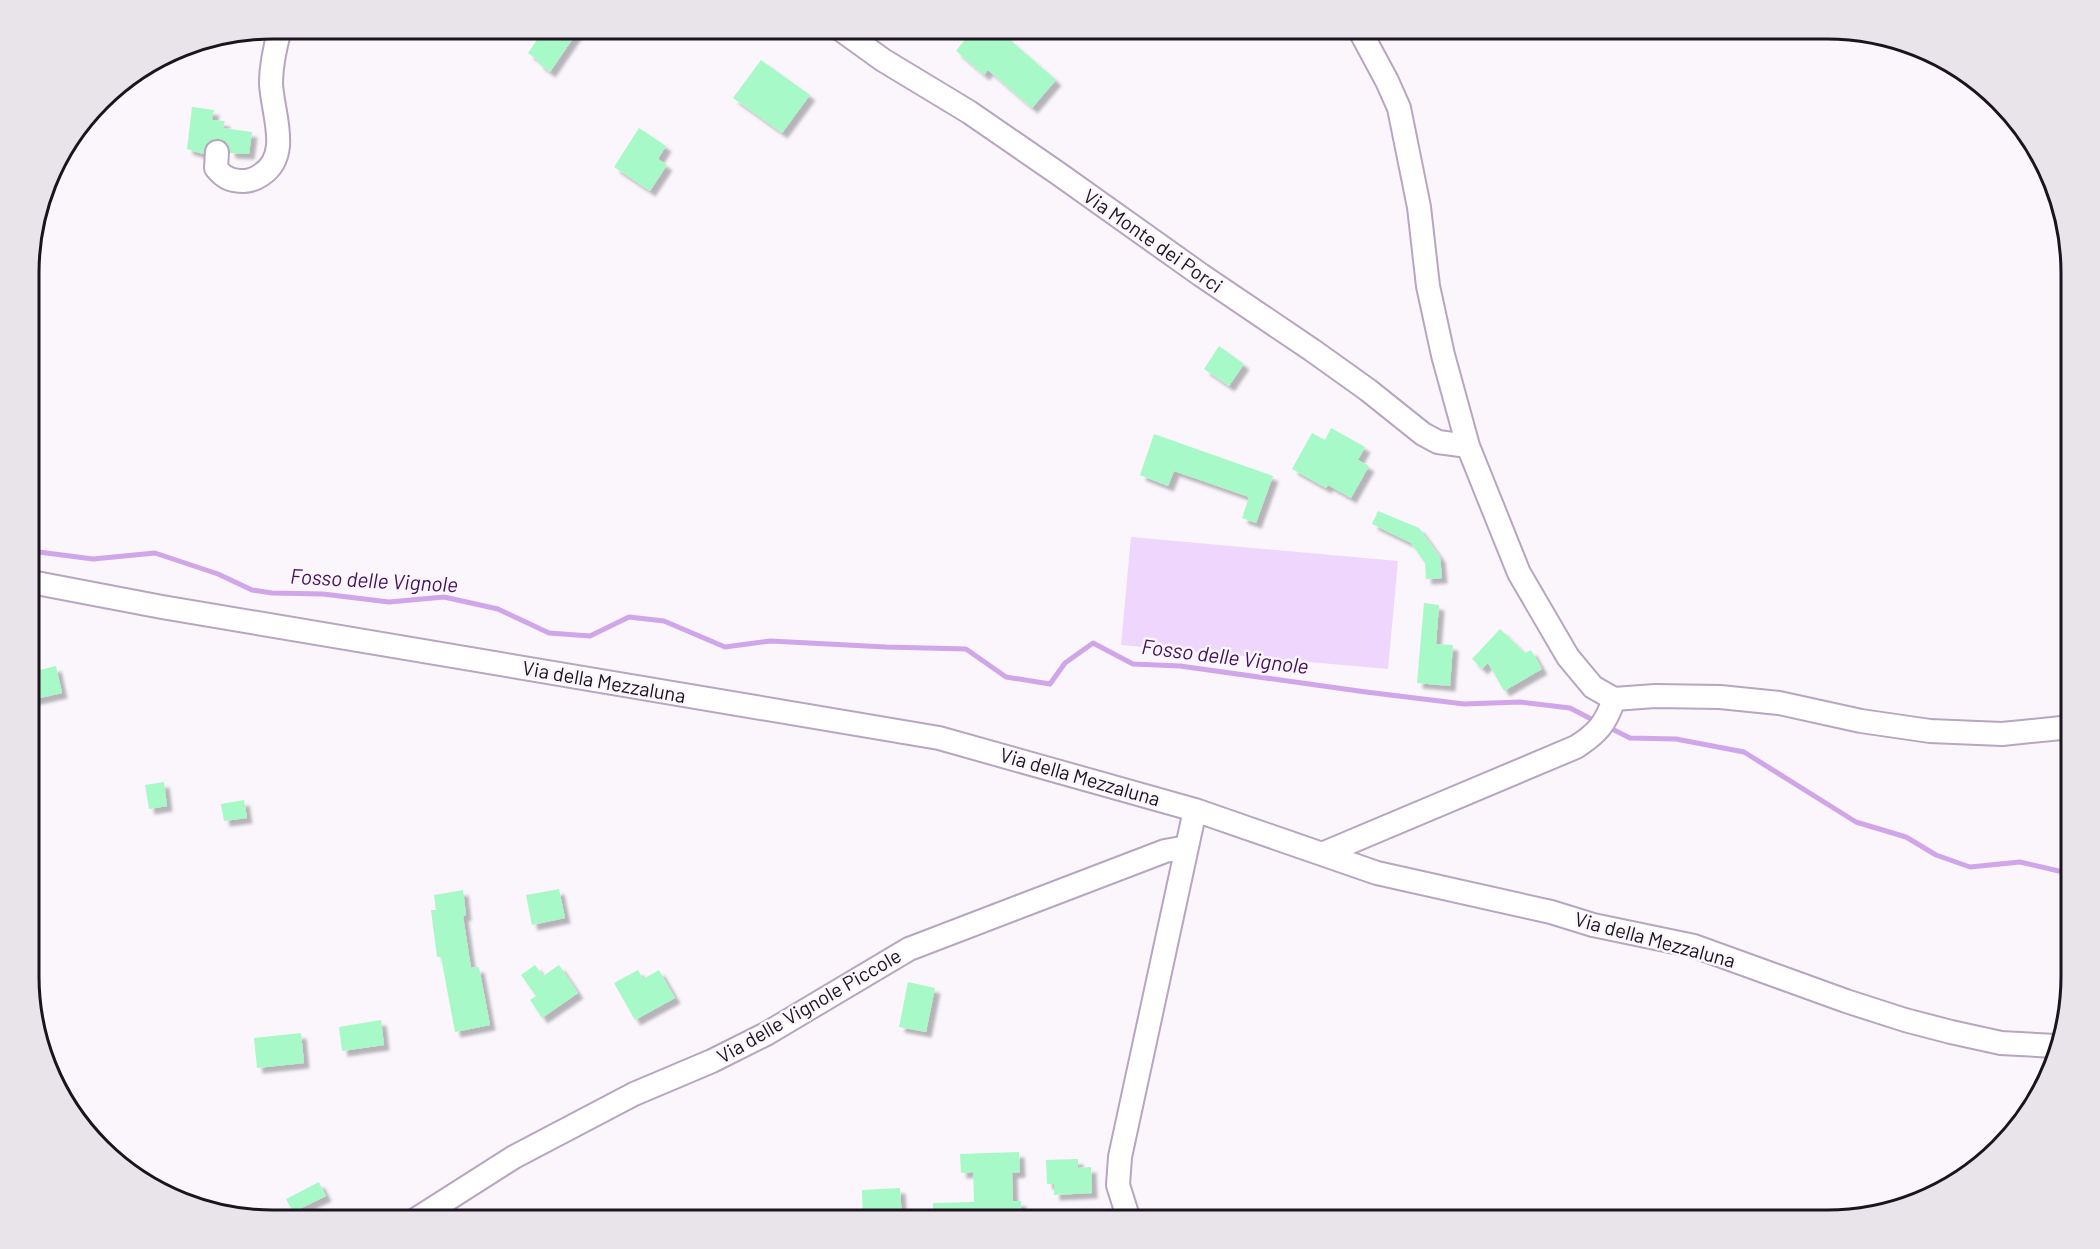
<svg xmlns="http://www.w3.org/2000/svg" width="2100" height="1249" font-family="Barlow,sans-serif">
	<defs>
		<filter id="shadow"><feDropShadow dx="5.5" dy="5.5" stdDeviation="1.5" flood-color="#0004"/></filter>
	</defs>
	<rect width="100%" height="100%" fill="#faf6fc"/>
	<path fill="#eed6fc" d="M1131,537L1398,561L1388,669L1121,645Z"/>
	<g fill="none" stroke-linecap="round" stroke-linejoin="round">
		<path stroke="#d1a5e9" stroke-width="5" d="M31,551L93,559L155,553L218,574L252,590L272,593L323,594L389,602L444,597L498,609L549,633L590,636L629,617L664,621L725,647L770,641L886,647L966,649L1006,677L1050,684L1065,663L1093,643L1133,664L1180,666L1366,692L1464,704L1520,702L1570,708L1597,722
			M1608,727L1630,738L1676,739L1744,752L1856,822L1906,837L1936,855L1970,867L2020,862L2063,872L2071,877"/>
	</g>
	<path fill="#a7f9c7" filter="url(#shadow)" d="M545,28H580L550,72L538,63L539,61L528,53Z
		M974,28H996L1056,80L1032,108L988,70L984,75L956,51Z
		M761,60L810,95L782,133L733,98Z
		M192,107L214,110L212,120L225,121L223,128L252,132L249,154L230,153L229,146L225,141L218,139L212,140L206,144L203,154L187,149Z
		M639,128L666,146L658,159L667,165L650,191L614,167Z
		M1219,346L1244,364L1229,386L1204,369Z
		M1331,428L1365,447L1358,460L1369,466L1351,498L1328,485L1326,488L1292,469L1312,433L1325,440Z
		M1154,434L1273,476L1256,523L1242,518L1249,497L1174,471L1168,486L1140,475Z
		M1378,511L1419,528L1440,557L1442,578L1426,579L1425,563L1411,543L1372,524Z
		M1424,603L1439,605L1436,644L1453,645L1450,686L1417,683Z
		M1500,629L1525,653L1531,650L1542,669L1504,691L1488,663L1482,669L1472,659Z
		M56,666L62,693L31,700V672Z
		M164,782L167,806L149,809L145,785Z
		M244,800L247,818L224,821L221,804Z
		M559,889L565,918L532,925L526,895Z
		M463,890L466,915L463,916L471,968L479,967L490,1025L455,1032L441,957H437L431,910H436L434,895Z
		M535,965L543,976L559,965L578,993L542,1018L530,1000L536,996L521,975Z
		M638,970L643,979L659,970L675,998L635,1020L614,983Z
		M908,982L935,988L926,1032L899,1027Z
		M381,1020L384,1045L342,1051L339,1027Z
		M301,1033L304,1063L257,1068L254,1038Z
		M1019,1152L1020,1172L1012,1173L1013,1201H1021V1220H933V1203L974,1202L973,1172L961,1173L960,1154Z
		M1078,1159V1168L1091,1167L1092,1193L1054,1195V1184H1047L1046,1160Z
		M319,1182L326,1196L293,1212L286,1199Z
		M900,1188L902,1220H863L862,1190Z"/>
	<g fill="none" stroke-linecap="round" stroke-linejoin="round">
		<defs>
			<path id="minor" d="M840,29L883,60L969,112L1059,174L1201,275L1312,350L1368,390L1423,434L1438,442L1468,446
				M1359,29L1387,81L1399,108L1419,207L1428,286L1443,355L1468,446L1519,573L1568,657L1593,687L1614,699L1655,696L1720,697L1779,703L1861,721L1930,731L2002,734L2071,727
				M217,152L216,168C224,178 231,181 244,181C251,181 255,179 261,175C292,155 272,113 271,83C271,65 275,47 280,29
				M31,582L162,607L939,738L1195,810L1322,854
				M1614,699C1606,723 1598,733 1576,747L1322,854L1377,873L1551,912L1593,925L1694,946L1846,1001L1905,1020L1951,1032L2001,1043L2055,1046
				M415,1220L514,1157L634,1094L712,1061L766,1034L909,949L1165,851L1187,847L1195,810
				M1129,1220L1118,1185L1120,1157L1187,847"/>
		</defs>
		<use href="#minor" stroke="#b7a5c2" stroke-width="26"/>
		<use href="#minor" stroke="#fff" stroke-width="22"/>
	</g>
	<g text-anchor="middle" stroke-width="5" stroke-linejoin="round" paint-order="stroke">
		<g font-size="20" fill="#1b141f" stroke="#faf6fc">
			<text transform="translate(1153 241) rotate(35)" y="7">Via Monte dei Porci</text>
			<text transform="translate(604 682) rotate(10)" y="7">Via della Mezzaluna</text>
			<text transform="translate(1080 777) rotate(16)" y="7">Via della Mezzaluna</text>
			<text transform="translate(1655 940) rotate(15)" y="7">Via della Mezzaluna</text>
			<text transform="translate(809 1006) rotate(-30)" y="7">Via delle Vignole Piccole</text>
		</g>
		<g font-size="21" font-style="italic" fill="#470e5f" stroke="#faf6fc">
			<text transform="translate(374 581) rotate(3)" y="7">Fosso delle Vignole</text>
			<text transform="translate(1225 657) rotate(7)" y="7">Fosso delle Vignole</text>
		</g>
	</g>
	<path d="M0 0H2100V1249H0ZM273 39H1827A234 234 0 0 1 2061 273V976A234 234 0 0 1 1827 1210H273A234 234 0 0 1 39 976V273A234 234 0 0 1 273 39Z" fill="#e8e4ea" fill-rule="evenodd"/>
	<path fill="none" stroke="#1b141f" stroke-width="3" d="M273 39H1827A234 234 0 0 1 2061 273V976A234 234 0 0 1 1827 1210H273A234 234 0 0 1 39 976V273A234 234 0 0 1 273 39Z"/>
</svg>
